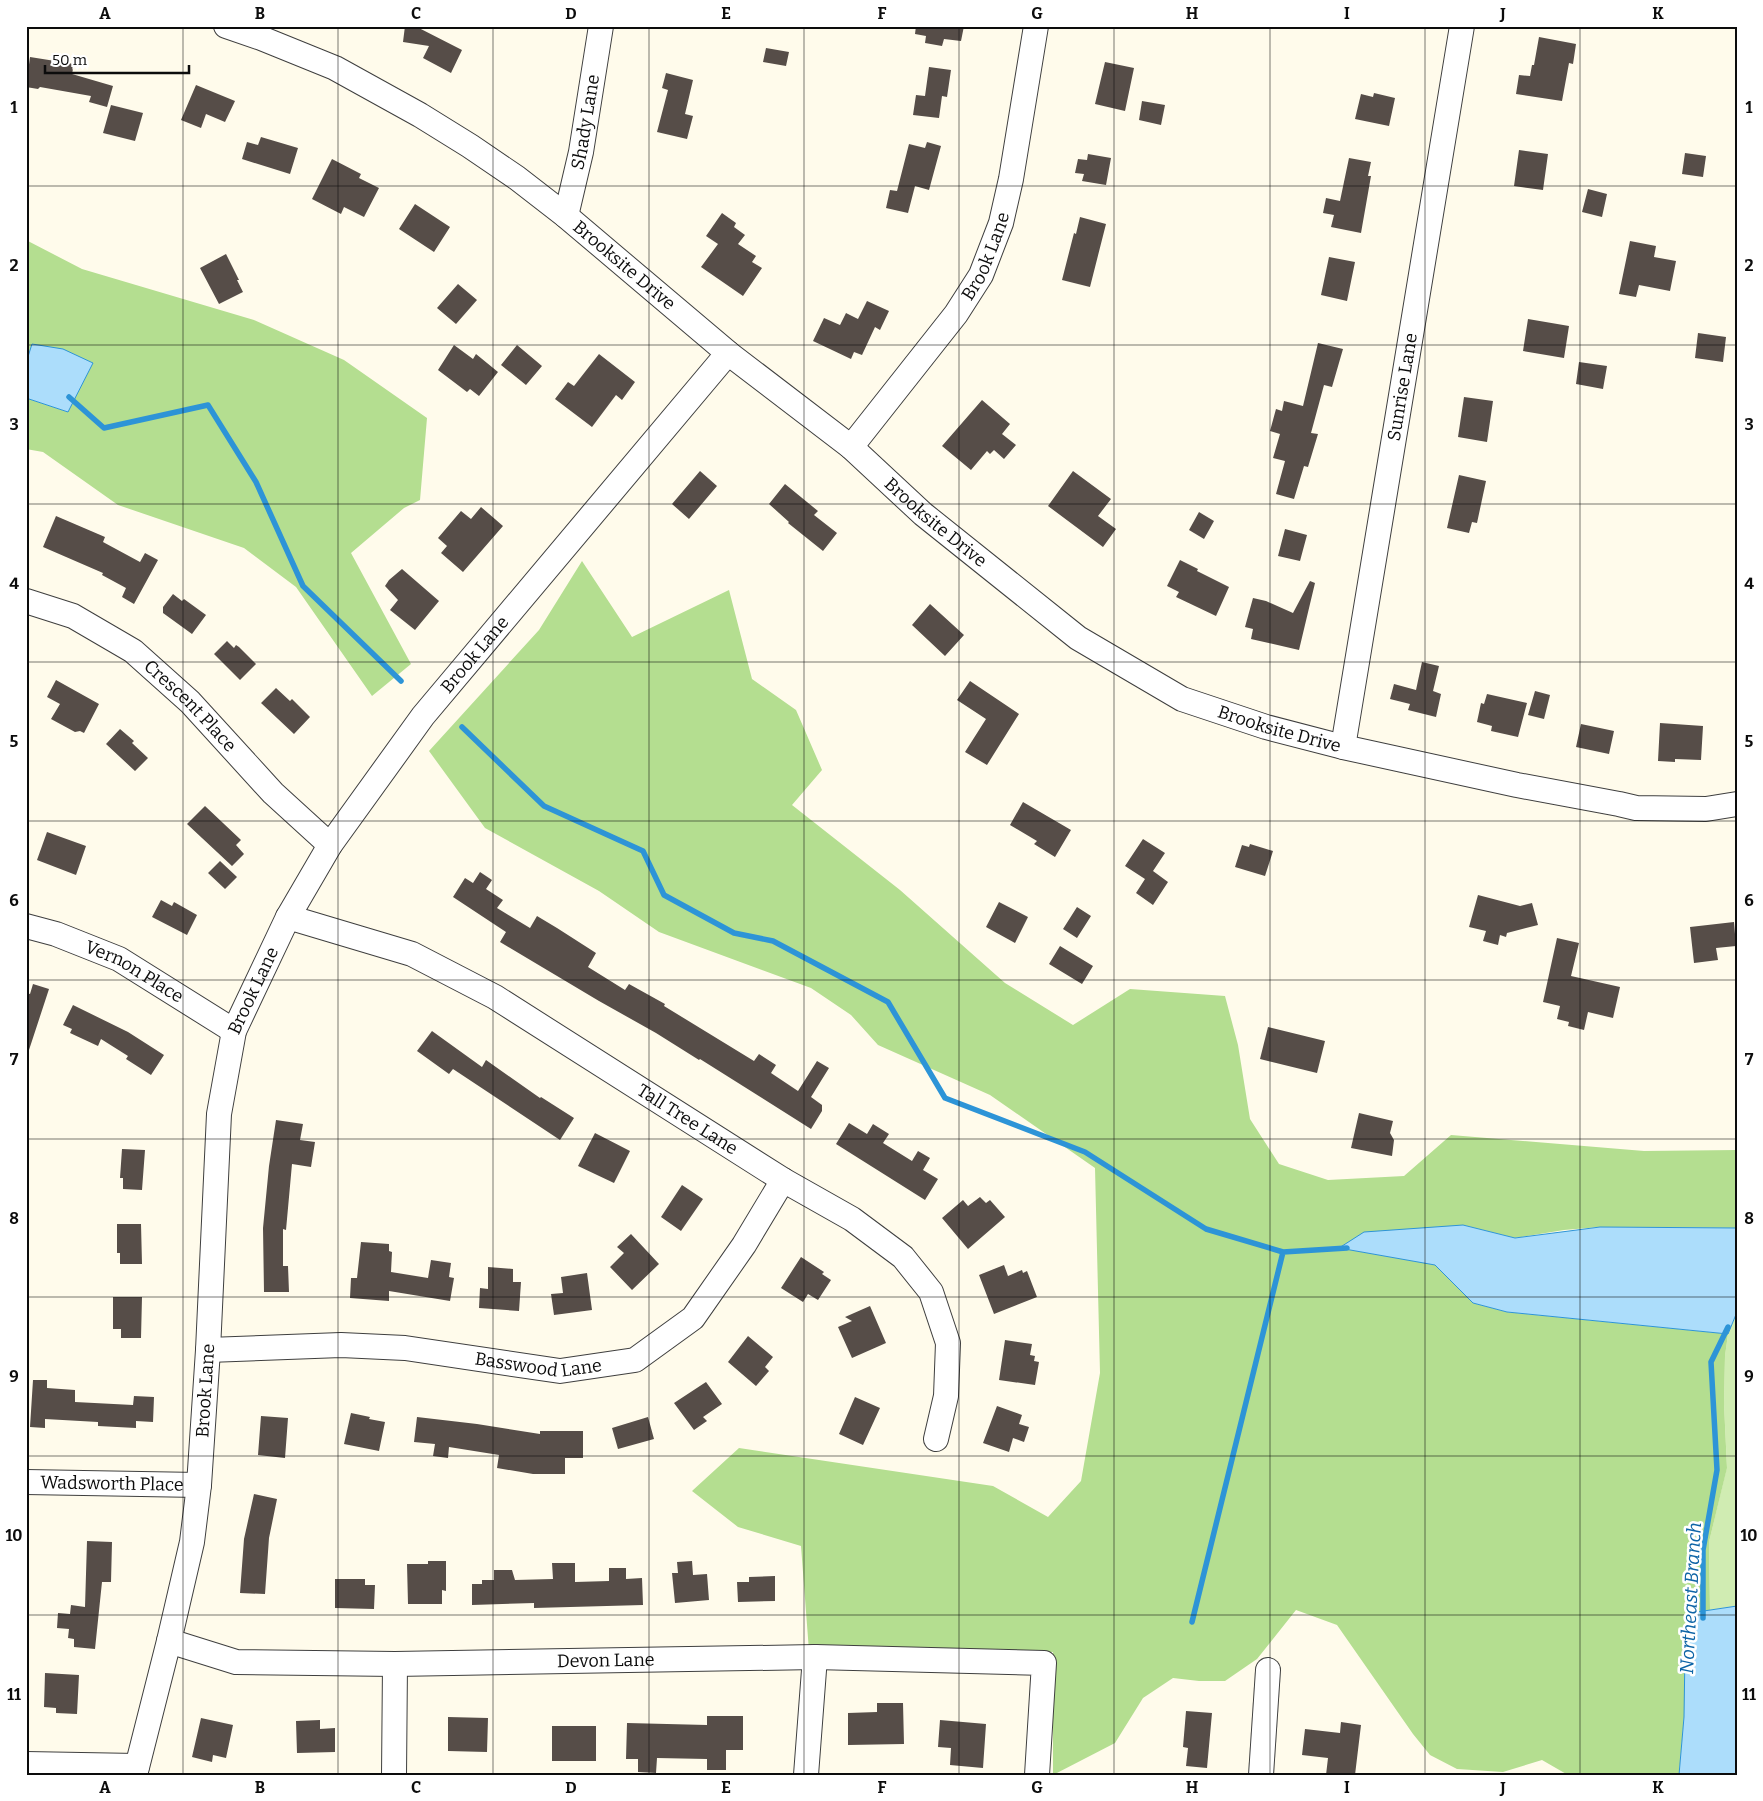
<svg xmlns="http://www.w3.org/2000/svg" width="1763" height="1801" font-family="Bitter,serif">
	<rect width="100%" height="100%" fill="#fffbeb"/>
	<path fill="#d0ecb2" d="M1737,1312V1606L1710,1610L1709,1542L1727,1467L1724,1404L1725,1356L1728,1334Z"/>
	<path fill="#b4de90" d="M26,240L82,269L254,320L344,360L427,418L420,500L404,508L351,553L411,664L372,696L296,587L244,548L118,505L43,452L26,449V398L68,412L32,345L26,363Z
		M582,561L632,637L729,590L752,679L796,710L822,770L792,805L900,890L1005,983L1073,1025L1130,989L1225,996L1238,1045L1250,1119L1279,1164L1328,1180L1404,1176L1451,1135L1644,1151L1737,1150V1228L1600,1227L1564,1230L1515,1238L1463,1225L1340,1248L1436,1265L1473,1303L1507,1312L1728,1334L1725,1356L1724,1404L1727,1468L1709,1542L1710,1610L1697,1612L1684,1717L1679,1775H1568L1542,1760L1503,1772L1457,1769L1430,1755L1413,1734L1337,1625L1296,1610L1257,1659L1225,1681H1199L1173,1678L1143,1698L1115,1743L1053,1775V1652L809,1651L801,1546L738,1527L692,1491L739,1448L993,1486L1048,1517L1081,1481L1100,1373L1095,1168L990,1095L878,1045L851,1015L811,988L659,932L599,891L485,828L429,751L539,630Z"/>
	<path fill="#acddfb" stroke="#2d94d7" d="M32,344L63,349L93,363L68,412L26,398V363Z
		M1463,1225L1515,1238L1600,1227L1737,1228V1312L1728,1334L1507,1312L1473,1303L1435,1265L1339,1248L1364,1232Z
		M1737,1606V1775H1679L1684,1717L1685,1651L1697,1612Z"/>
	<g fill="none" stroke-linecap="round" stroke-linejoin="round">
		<path stroke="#2d94d7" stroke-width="5.5" d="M69,397L104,428L208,405L256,482L303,586L401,681
			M462,727L544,806L643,851L664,895L734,933L773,941L888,1002L945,1098L1085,1152L1206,1229L1283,1252
			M1703,1618V1550L1717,1470L1711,1362L1728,1327
			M1192,1622L1283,1252L1347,1248"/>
	</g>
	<path fill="#564d48" d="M405,26H415L462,50L451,73L423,58L429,46L403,42Z
		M916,26H964L961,41L944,39L942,46L925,43L926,36L915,34Z
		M1539,37L1576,44L1573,64L1569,63L1562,101L1516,94L1519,75L1530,76L1532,65H1534Z
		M766,48L789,52L786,66L763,62Z
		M30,57L74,64L72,74L113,86L107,107L89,102L91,96L40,87L38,89L26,87Z
		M1105,62L1134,68L1125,111L1095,104Z
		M929,67L951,70L947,97L942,96L939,118L913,115L916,95L925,96Z
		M666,73L693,80L685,114L693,116L687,139L657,132L668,90L662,88Z
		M196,85L235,101L225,122L206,114L201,128L181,120Z
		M1374,93L1395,98L1389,126L1355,119L1361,94L1373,97Z
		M1142,101L1165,105L1161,125L1139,120Z
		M111,105L143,113L135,141L103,133Z
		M261,137L298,148L290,174L242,159L247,142L258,145Z
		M927,142L941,146L929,190L915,186L908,213L886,208L890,190L897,191L909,144L925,148Z
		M1519,150L1548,154L1543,190L1514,186Z
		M1685,153L1706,156L1703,177L1682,174Z
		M1088,154L1111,158L1106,185L1082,181L1084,174L1075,173L1078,159L1087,160Z
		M1349,158L1371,162L1368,176H1371L1361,233L1331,227L1334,215L1323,213L1326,198L1340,201Z
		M332,159L361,174L359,178L379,188L364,217L344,207L341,214L312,199Z
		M1588,189L1607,194L1602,217L1582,212Z
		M415,204L450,227L434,252L399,229Z
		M722,213L736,223L734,227L745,235L738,244L756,256L752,262L762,268L743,296L701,267L718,244L706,236Z
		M1080,217L1106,224L1090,287L1062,280L1074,233L1076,234Z
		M1630,241L1656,246L1654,257L1676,261L1670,291L1639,285L1636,297L1619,294Z
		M226,254L239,280H237L243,292L219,304L200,268Z
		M1329,257L1355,262L1347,301L1321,295Z
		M458,284L477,300L456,324L437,308Z
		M867,301L889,311L880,330L875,327L862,355L854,352L851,359L813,341L824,318L840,325L846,313L858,319Z
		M1528,319L1569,326L1564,358L1523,351Z
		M1698,333L1726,337L1723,362L1695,358Z
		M1318,343L1343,349L1332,387L1324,385L1311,433L1318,434L1308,467L1304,466L1294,499L1276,494L1285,461L1273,458L1280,434L1270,431L1276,409L1282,411L1284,401L1303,406Z
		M454,345L473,359L476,354L498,372L479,396L470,389L467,392L438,370Z
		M517,345L542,366L526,385L501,365Z
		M599,354L635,382L622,400L616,395L592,427L555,399L568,382L574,386Z
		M1579,362L1607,366L1603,389L1576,384Z
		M1464,397L1493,401L1487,442L1458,437Z
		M982,400L1010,424L1002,434L1016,445L1004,459L994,450L990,454L987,451L971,470L942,446Z
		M700,471L717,486L689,519L672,504Z
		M1073,471L1111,499L1098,516L1116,529L1103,547L1048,506Z
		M1459,475L1486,481L1477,523L1472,522L1469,533L1447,528Z
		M785,484L818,511L814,515L837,533L823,551L788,523L789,522L769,504Z
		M481,507L503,526L463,572L441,553L447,546L438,538L461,511L471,519Z
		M1199,512L1214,521L1204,539L1189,530Z
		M56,516L105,537L103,542L140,562L145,553L158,560L134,604L122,597L126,588L102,575L103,573L43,547Z
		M1285,529L1307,535L1300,561L1278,556Z
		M1180,560L1198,569L1197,571L1229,587L1216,616L1176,597L1179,592L1167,586Z
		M402,569L439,601L415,630L390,610L398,600L385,586L389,580Z
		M1310,581L1315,583L1299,650L1251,639L1253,629L1245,627L1253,598L1266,601L1293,613Z
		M173,594L182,601L184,599L206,615L192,634L163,613V607Z
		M930,604L964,635L945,656L912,625Z
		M227,641L234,648L236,645L239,647L256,664L240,680L214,654Z
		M1422,662L1439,666L1433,691L1441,694L1436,717L1408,710L1410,704L1390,699L1394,684L1416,690Z
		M56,680L99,704L84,733L80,731L75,732L51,719L60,704L47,697Z
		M970,681L1019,714L987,765L965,752L986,719L957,700Z
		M276,688L290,701L292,699L310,717L294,734L261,703Z
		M1535,691L1550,695L1544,719L1528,715Z
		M1487,694L1527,703L1518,737L1491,731L1492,726L1477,722L1481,703L1484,704Z
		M1660,723L1703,726L1701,760L1675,759V762L1658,761Z
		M1581,724L1614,731L1609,754L1576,747Z
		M120,729L134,741L132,743L148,758L135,771L106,744Z
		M1023,802L1071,830L1055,857L1034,844L1037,841L1010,825Z
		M205,806L241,840L236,845L244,854L232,866L187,824Z
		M47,832L86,846L76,875L37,860Z
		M1143,839L1165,853L1153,871L1168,882L1153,905L1136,893L1145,879L1125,866Z
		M1250,844L1273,851L1265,876L1235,867L1242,845L1249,847Z
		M220,861L237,877L225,889L208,873Z
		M480,872L492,880L486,889L503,900L497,908L530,928L537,916L557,928L596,953L588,967L625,990L629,984L665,1004L664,1006L754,1061L759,1054L776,1065L771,1073L798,1091L817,1061L829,1068L811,1097L822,1105V1111L811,1129L700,1059L699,1060L656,1033L599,1001L500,942L506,932L453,897L465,878L473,883Z
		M1478,895L1520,906L1532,903L1538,925L1507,933L1506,937L1500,935L1498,945L1483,941L1486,931L1469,927Z
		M161,900L172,906L174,902L197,915L187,935L152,917Z
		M999,902L1028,917L1015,943L986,927Z
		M1077,907L1091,916L1077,938L1063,929Z
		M1734,922L1736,946L1716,948L1718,960L1694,963L1690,927Z
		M1557,938L1579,943L1571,976L1620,987L1613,1018L1588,1012L1584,1030L1568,1026L1569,1022L1557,1019L1560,1006L1543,1002Z
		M1060,946L1093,966L1082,984L1049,964Z
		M33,984L49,989L29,1050H26V993L30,994Z
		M73,1005L128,1032L164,1055L151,1075L126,1059L128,1056L101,1039L98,1046L70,1033L72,1029L63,1025Z
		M1268,1027L1325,1041L1317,1073L1260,1059Z
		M432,1031L482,1067L486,1060L540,1098L541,1097L574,1118L560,1140L453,1069L449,1074L417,1051Z
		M1359,1113L1393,1121L1390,1133L1394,1140L1392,1156L1351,1148Z
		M276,1120L303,1124L300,1140L315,1142L311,1167L292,1164L286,1230L283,1229V1266H288L289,1292H264L263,1228L269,1166Z
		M849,1123L867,1134L873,1124L889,1134L883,1143L912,1161L918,1151L930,1158L923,1170L938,1179L925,1200L836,1144Z
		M595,1133L630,1151L614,1183L578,1166Z
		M122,1149L145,1150L142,1190L123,1189V1178H120Z
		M682,1185L703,1199L681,1231L661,1217Z
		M980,1197L986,1203L990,1200L1005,1217L968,1249L942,1218L963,1200L968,1206Z
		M117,1224H141L142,1264H120V1253H117Z
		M631,1234L659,1264L632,1290L610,1267L624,1253L617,1247Z
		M361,1242L389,1244V1251L392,1252L391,1272L428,1278L431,1260L451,1263L449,1277L454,1278L450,1301L389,1291V1301L350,1298L351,1278H357Z
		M801,1257L824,1272L822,1274L831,1280L818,1300L808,1294L803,1302L781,1288Z
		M1004,1265L1008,1276L1022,1270L1023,1273L1027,1271L1037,1297L994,1314L979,1275Z
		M488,1267L513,1269V1282H521L519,1311L479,1308L480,1288L488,1289Z
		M587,1273L592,1310L554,1315L551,1294L563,1293L561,1277Z
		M113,1297H142L141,1338H121V1329H113Z
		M870,1306L886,1343L852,1358L838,1327L852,1321L845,1317Z
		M748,1336L773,1357L765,1367L769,1371L756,1386L728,1362Z
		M1005,1340L1032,1344L1030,1355L1035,1356L1034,1361L1039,1362L1035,1385L999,1380Z
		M33,1380H47V1388L75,1390V1402L133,1405L134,1396L154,1397L153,1422L136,1421V1428L98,1426V1422L45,1419V1428L30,1427Z
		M706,1382L722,1404L703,1417L707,1421L694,1430L674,1403Z
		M855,1397L880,1408L863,1445L839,1434Z
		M997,1406L1022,1415L1019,1424L1029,1427L1024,1442L1013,1438L1009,1452L983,1443Z
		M351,1413L370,1417L369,1419L385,1422L379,1451L344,1444Z
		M261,1416L288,1418L285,1458L258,1455Z
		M417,1417L477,1424L540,1434V1431H583V1458H565V1474H533L497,1468L499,1455L449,1447L448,1458L433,1456L435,1444L414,1442Z
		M648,1417L654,1439L618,1449L612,1428Z
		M254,1494L277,1499L269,1538L265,1594L240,1593L244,1539Z
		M87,1541L112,1542L111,1582H102L95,1649L74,1647V1639L68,1638L69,1629L57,1628L58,1613L70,1614L71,1605L85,1607Z
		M428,1561H446V1591L442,1590V1604H408L407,1564H428Z
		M692,1561L693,1575L707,1574L709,1600L675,1603L672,1573H678L677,1562Z
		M552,1563H575V1582L609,1581V1568H626V1579L642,1578L643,1605L534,1608V1603L472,1605V1584H482V1580H494V1570H512L515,1580L553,1579Z
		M775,1576V1601L738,1602L737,1582H749V1577Z
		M335,1579H365V1585H375L374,1609L335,1608Z
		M45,1673L79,1675L77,1714L56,1713V1708L44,1707Z
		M877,1703H903L904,1744L848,1745V1713L877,1712Z
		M1186,1711L1212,1713L1207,1768L1186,1766L1188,1748L1183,1747Z
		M707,1716H743V1750H726V1770H707V1759L657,1758L656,1773L638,1772V1759H626L627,1723L707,1725Z
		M448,1717L488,1718L487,1752L448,1751Z
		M201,1718L233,1725L226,1758L213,1755L212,1762L192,1757Z
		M320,1720V1729L335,1728V1752L297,1753L296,1721Z
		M940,1720L986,1724L983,1768L950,1765L951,1748L938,1747Z
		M1341,1722L1361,1725L1355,1775H1326L1328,1758L1302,1755L1305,1729L1340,1733Z
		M552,1726H596V1761H552Z"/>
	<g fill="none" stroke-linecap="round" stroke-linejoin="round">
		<defs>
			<g id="minor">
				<path id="s1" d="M226,26L261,38L335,68L420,115L470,146L517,178L566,216L728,353L851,447L923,514L1078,638L1182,699L1266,727L1343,747L1517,785L1619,804L1636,808L1706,809L1737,804"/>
				<path id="s2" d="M566,216L581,152L601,26"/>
				<path id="s3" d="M851,447L956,314L981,275L1001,223L1011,179L1036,26"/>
				<path id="s4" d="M26,601L73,616L133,651L190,702L273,793L330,845"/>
				<path id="s5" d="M1343,747L1462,26"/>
				<path id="s6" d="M288,917L412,954L495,997L783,1180L852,1219L903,1257L931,1292L948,1343L946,1396L936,1439"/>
				<path id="s7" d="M26,926L56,934L119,959L234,1031"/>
				<path id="s8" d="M208,1350L341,1345L405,1348L560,1371L635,1360L693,1318L744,1245L783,1180"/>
				<path id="s9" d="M26,1482L199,1485"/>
				<path id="s10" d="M169,1641L236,1662L395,1664L815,1657L1044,1663L1037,1775"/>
				<path d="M26,1764L137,1766"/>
				<path id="s11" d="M135,1775L169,1641L192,1542L199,1485L208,1350L219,1114L234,1031L288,917L330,845L423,716L728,353"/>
				<path d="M394,1775L395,1664"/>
				<path d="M806,1775L815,1657"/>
				<path d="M1261,1775L1268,1670"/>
			</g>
		</defs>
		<use href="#minor" stroke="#3f3f3f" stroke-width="26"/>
		<use href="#minor" stroke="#fff" stroke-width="24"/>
	</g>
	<path fill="none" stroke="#0c0c0c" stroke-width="1" stroke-opacity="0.55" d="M183,26V1775M338,26V1775M493,26V1775M649,26V1775M804,26V1775M959,26V1775M1114,26V1775M1270,26V1775M1425,26V1775M1580,26V1775M26,186H1737M26,345H1737M26,504H1737M26,662H1737M26,821H1737M26,980H1737M26,1139H1737M26,1297H1737M26,1456H1737M26,1615H1737"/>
	<g text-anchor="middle" stroke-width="5" stroke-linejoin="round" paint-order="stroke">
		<g font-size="18" fill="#0c0c0c" stroke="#fff">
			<text dy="6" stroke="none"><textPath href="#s2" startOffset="96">Shady Lane</textPath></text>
			<text dy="6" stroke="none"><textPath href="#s3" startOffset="235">Brook Lane</textPath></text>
			<text dy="6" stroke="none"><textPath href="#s1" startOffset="468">Brooksite Drive</textPath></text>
			<text dy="6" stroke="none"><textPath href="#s5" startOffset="365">Sunrise Lane</textPath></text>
			<text dy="6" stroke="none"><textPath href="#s1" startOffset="872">Brooksite Drive</textPath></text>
			<text dy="6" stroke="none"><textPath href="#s11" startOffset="1202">Brook Lane</textPath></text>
			<text dy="6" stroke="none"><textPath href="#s4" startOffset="198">Crescent Place</textPath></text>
			<text dy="6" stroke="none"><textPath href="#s1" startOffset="1278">Brooksite Drive</textPath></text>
			<text dy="6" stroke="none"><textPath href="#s7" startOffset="118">Vernon Place</textPath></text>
			<text dy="6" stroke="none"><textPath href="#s11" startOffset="798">Brook Lane</textPath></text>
			<text dy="6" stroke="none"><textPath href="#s6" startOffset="451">Tall Tree Lane</textPath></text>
			<text dy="6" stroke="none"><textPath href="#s8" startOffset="332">Basswood Lane</textPath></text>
			<text dy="6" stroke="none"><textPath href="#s11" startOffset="392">Brook Lane</textPath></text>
			<text dy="6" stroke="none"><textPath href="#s9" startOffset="86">Wadsworth Place</textPath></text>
			<text dy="6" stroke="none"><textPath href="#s10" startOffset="440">Devon Lane</textPath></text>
		</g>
		<g font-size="19" font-style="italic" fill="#0d64a6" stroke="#fff">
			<text transform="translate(1690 1598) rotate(-87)" y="7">Northeast Branch</text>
		</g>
	</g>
	<rect width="1763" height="1801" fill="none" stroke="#ffffff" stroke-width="55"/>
	<path d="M45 65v8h144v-8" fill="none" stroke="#0c0c0c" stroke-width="2.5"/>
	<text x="52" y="65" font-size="15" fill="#0c0c0c" stroke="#ffffff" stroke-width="4" paint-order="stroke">50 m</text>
	<rect x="28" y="28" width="1708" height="1746" fill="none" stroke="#0c0c0c" stroke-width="2"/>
	<g font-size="16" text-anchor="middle" font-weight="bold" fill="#0c0c0c">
		<text x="105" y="19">A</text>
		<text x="260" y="19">B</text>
		<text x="416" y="19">C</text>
		<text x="571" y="19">D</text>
		<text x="726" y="19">E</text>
		<text x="882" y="19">F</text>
		<text x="1037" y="19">G</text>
		<text x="1192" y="19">H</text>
		<text x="1347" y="19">I</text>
		<text x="1503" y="19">J</text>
		<text x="1658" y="19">K</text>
		<text x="14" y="113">1</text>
		<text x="1749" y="113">1</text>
		<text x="14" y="271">2</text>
		<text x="1749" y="271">2</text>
		<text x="14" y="430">3</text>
		<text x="1749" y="430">3</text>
		<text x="14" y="589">4</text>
		<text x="1749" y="589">4</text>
		<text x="14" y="747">5</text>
		<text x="1749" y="747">5</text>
		<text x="14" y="906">6</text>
		<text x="1749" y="906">6</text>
		<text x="14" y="1065">7</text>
		<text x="1749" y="1065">7</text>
		<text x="14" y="1224">8</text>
		<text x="1749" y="1224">8</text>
		<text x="14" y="1382">9</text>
		<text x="1749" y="1382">9</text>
		<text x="14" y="1541">10</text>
		<text x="1749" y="1541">10</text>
		<text x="14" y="1700">11</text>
		<text x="1749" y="1700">11</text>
		<text x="105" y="1793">A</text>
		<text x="260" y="1793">B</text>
		<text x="416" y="1793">C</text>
		<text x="571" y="1793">D</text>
		<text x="726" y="1793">E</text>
		<text x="882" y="1793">F</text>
		<text x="1037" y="1793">G</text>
		<text x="1192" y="1793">H</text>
		<text x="1347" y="1793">I</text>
		<text x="1503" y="1793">J</text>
		<text x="1658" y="1793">K</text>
	</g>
</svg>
